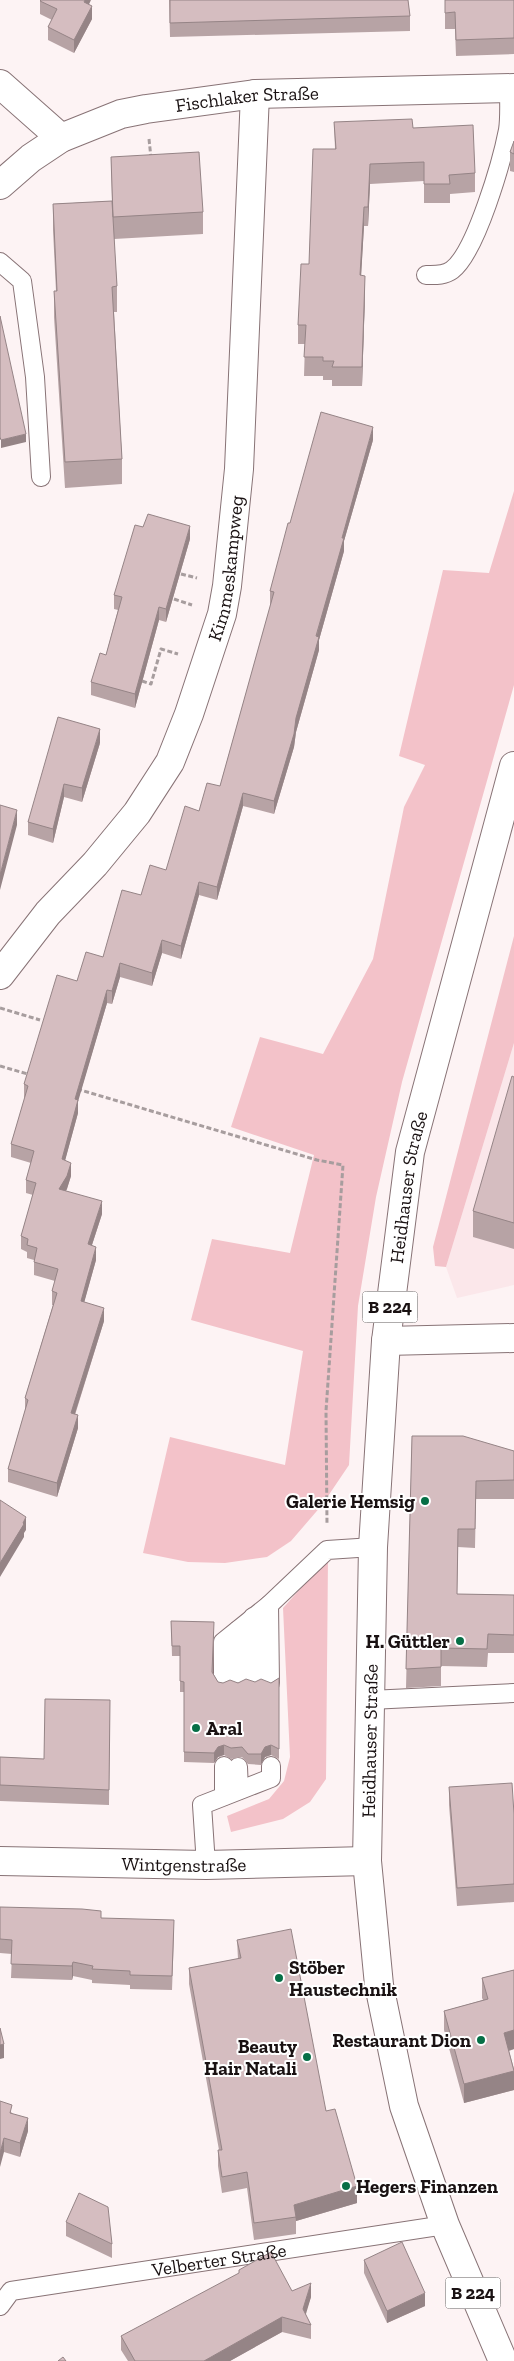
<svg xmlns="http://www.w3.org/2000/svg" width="514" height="2361" font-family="'Zilla Slab',serif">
	<rect width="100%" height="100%" fill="#fdf3f4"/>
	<path fill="#fbe7ea" d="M514,1043V1285L457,1298L446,1267Z"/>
	<path fill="#f3c2c9" d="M514,491V685L402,1082L376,1197L358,1306L349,1465L322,1505L291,1541L267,1557L225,1563L188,1562L143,1553L170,1437L285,1465L303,1351L191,1320L212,1239L290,1253L314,1155L231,1127L260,1037L323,1054L373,959L404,807L425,765L399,756L443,570L489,573Z
		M514,936V1043L446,1267L435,1266L433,1247Z
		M328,1558L326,1779L310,1802L283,1819L231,1832L227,1816L269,1799L284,1781L290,1757L283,1608Z"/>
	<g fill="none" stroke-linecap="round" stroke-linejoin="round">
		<defs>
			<g id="service">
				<path d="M0,262L22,281L35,377L41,477"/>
				<path d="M426,275C434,275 444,276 452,270C476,252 502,161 508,130C510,117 509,101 509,88"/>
				<path d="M253,1617L254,1682"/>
				<path d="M223,1683V1642L269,1605"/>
				<path d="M238,1683V1630"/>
				<path d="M270,1683L269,1605L327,1550L373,1547"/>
				<path d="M370,1700L514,1693"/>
				<path d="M224,1766V1796"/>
				<path d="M238,1767L239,1790"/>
				<path d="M206,1865L202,1805L271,1778V1766"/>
				<path id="s1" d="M0,2306L11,2291L445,2225"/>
			</g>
			<g id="minor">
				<path d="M0,84L61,138"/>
				<path id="s2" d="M0,185L31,158L61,138L121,114L146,109L255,94L514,88"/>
				<path id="s3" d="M0,975L48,913L95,864L137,813L170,762L189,714L222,614L227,586L239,469L255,94"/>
				<path d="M386,1341L514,1338"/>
				<path id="s4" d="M0,1861L206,1865L367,1861"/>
			</g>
			<g id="primary">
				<path id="s5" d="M503,2361L445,2225L404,2106L379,1985L367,1861L373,1547L386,1341L410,1152L514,766"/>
			</g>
		</defs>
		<use href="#service" stroke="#887376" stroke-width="20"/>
		<use href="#minor" stroke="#887376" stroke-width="30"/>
		<use href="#primary" stroke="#887376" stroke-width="30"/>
		<path stroke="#a79d9e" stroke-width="3" stroke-dasharray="5 2.5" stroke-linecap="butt" d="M149,139L151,158
			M181,574L197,578
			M174,599L192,605
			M142,681L151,684L161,649L178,654
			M0,1008L40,1020
			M0,1066L31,1075
			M77,1089L317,1160L343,1165L326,1411L327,1524"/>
		<use href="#service" stroke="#fff" stroke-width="18"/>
		<use href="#minor" stroke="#fff" stroke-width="28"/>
		<use href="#primary" stroke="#fff" stroke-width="28"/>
	</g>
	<path fill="#b7a3a5" d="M169,0H408L410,16V31L170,37Z
		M514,0V54L456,56L455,29H445V13Z
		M40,1L89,5L92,19L74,53L48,40V27L52,20L40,14Z
		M334,122L413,128L475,173V192L450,194V203H424V181L370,184L368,226H364L361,275L365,295L362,386H332V380H323V376H304L305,344H298V325L309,264L335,149Z
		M514,141V172L510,171V152Z
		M111,157L203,212V234L114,239L117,286V312H114L122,459V484L65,488L54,317V291H56L53,230V204L112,201Z
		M373,440L344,541V551L319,640V650L296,732L294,747L274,814L243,806L217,900L199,895L181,959L162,953L152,986L120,977L112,1004L107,1003L78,1100V1113L65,1160L71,1176L66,1191L102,1214L92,1245L96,1260L84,1302L104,1321L75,1415L78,1428L57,1497L8,1482V1469L25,1411V1398L53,1305H52V1291L55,1281L34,1275V1260L27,1258V1252L21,1249V1236L33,1195L26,1193V1180L31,1163L11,1157V1144L25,1098L24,1097V1084L77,981L103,957L141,895L166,870L199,811L220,786L271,604H270V591L290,523Z
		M190,539L166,622L159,620L135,708L91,695V682L106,655L118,610L114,609V595Z
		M100,743L82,802L64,797L53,843L28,835V822Z
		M514,1077V1249L473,1237V1211Z
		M412,1436L514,1451V1499H476L475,1548L458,1547L457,1594L514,1595V1653H488L487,1667L441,1666V1686L406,1688Z
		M171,1621L214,1632L213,1673L218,1682L223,1683L255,1682L271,1683L279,1678V1759L271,1755L265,1757L261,1765L248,1764L242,1757L231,1759L224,1755L218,1757L214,1763L184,1762V1692H180V1656H172Z
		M110,1700L109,1805L0,1801V1757L44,1759Z
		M449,1787L514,1814V1902L457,1906L449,1805Z
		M0,1907L101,1918L174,1934L172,1990L130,1989V1985L92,1983V1980L73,1976L72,1980L11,1978L12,1954L0,1953Z
		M237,1940L326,2111L357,2203L296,2221V2234L254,2240L247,2188L222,2193L218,2166V2150H219L189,1984V1968L238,1959Z
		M514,1970V2049L509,2051L514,2069V2090L464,2103L444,2030V2011L483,2000L482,1998V1978Z
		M0,2101L12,2113L28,2131L20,2157L4,2152Z
		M66,2222L112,2244V2258L66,2236Z
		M364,2260L425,2306L387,2323L364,2273Z
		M292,2291L311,2297L305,2314L311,2325V2339L282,2332L230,2361H128L121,2350V2336Z"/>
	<path fill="#958486" d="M85,0H91L84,15V2Z
		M92,6V19L74,53V40Z
		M370,164V184L368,226V207Z
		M364,207V226L360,295V275Z
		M365,276V295L362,386V367Z
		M373,427V440L344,541V551L319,640V650L296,732L294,747L274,814V801L342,538Z
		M26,434V442L1,448V440Z
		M190,526V539L166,622V609Z
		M159,607V620L135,708V694Z
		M100,729V743L82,802V788Z
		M64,784V797L53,843V829Z
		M243,793V806L217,900V887Z
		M17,810V825L0,890V875Z
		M199,882V895L181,959V946Z
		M162,940V953L152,986V973Z
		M120,963V977L112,1004V991Z
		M107,990V1003L75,1112V1099Z
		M78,1100V1113L62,1172V1159Z
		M71,1163V1176L67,1189L59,1202V1189Z
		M102,1201V1214L88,1257V1244Z
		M96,1247V1260L81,1314V1301Z
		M104,1308V1321L71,1426V1413Z
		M78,1415V1428L57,1497V1483Z
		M26,1517V1530L24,1533V1537L0,1577V1563Z
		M224,1745V1755L218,1757L214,1763V1753L218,1747Z
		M271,1745V1755L265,1757L261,1765V1754L265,1747Z
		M73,1962V1976L72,1980V1966Z
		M514,2030V2049L504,2052V2033Z
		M4,2044V2058L0,2059V2045Z
		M514,2071V2090L464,2103V2084Z
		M28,2118V2131L20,2157V2143Z
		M4,2138V2152L0,2167V2153Z
		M357,2186V2203L296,2221L294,2205Z
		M311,2283V2297L303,2324V2309Z
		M425,2293V2306L387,2323V2311Z
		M282,2317V2332L230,2361H204Z"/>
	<path fill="#d5bdc0" stroke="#958486" d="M41,0H85L84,2L92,6L74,40L48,27L57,9L40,1Z
		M170,0H408L410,16L170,23Z
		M445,0H514V38L456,40L455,12L445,13Z
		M412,119L413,128L473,125L475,173L449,175L450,184H424V162L370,164L368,207H364L360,275L365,276L362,367H332L334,361H323V357H304L306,325H298L301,264H309L313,149H336L334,122Z
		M514,141V154L510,152Z
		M199,152L203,212L113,217L111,157Z
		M112,201L117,286L112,287L122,459L65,462L54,291H57L53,204Z
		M0,316L26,434L1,440L0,437Z
		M321,412L373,427L342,538H344L316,636L319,637L296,718L294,734L274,801L243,793L217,887L199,882L181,946L162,940L152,973L120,963L112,991L107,990L75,1099L78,1100L62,1159L71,1163L67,1176L59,1189L102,1201L88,1244L96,1247L81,1301L104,1308L71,1413L78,1415L57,1483L8,1469L28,1400L25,1398L57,1293L52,1291L58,1269L34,1262L37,1248L27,1245L28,1239L21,1236L36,1183L26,1180L34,1151L11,1144L28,1086L24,1084L57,975L77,981L86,952L103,957L122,890L141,895L150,865L166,870L185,806L199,811L207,783L220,786L274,592L270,591L288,523H290Z
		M148,514L190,526L166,609L159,607L135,694L91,682L100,653L106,655L122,597L114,595L135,525L143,527Z
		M58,717L100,729L82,788L64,784L53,829L28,822Z
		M0,805L17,810L0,875Z
		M512,1076L514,1077V1223L473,1211Z
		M412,1436H463L514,1451V1480L476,1481L475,1529H458L457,1594L514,1595V1635L488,1634L487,1649L441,1648V1667L406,1669Z
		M0,1500L26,1517L23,1523L24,1524L0,1563Z
		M171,1621L214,1622L212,1672L218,1682L223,1683L230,1680L238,1683L246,1679L255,1682L261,1679L271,1683L279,1678V1749L271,1745L265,1747L261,1754H248L242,1747L231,1748L224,1745L218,1747L214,1753L184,1752V1682L180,1681V1646H172Z
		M45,1699L110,1700L109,1790L0,1785V1757L44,1759Z
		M512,1783L514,1814V1884L457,1888L449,1787Z
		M0,1907L82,1909L101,1911V1918L174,1920L172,1976L130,1975V1971L92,1969L93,1966L73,1962L72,1966L11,1964L12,1940L0,1939Z
		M291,1929L326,2111L335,2109L357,2186L294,2205L296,2217L254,2223L247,2172L222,2177L218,2150H222L189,1968L241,1958L237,1940Z
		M514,1970V2030L504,2033L514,2071L464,2084L444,2011L488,1999L482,1978Z
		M0,2028L4,2044L0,2045Z
		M0,2101L12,2105L10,2113L28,2118L20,2143L4,2138L0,2153Z
		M79,2193L108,2207L112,2244L66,2222Z
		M402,2242L425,2293L387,2311L364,2260Z
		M271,2252L292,2291L311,2283L303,2309L311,2325L282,2317L204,2361H135L121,2336L239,2273V2270Z
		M63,2357L66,2361H58Z"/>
	<g fill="#066f46" stroke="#fff" stroke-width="2">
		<circle cx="425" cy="1501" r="5"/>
		<circle cx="460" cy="1641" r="5"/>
		<circle cx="196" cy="1728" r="5"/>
		<circle cx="279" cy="1978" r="5"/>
		<circle cx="481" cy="2040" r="5"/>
		<circle cx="307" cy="2057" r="5"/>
		<circle cx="346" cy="2186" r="5"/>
	</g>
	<g text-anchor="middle" stroke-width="4" stroke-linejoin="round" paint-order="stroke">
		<g fill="#fff" stroke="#5e5859" stroke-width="1">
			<rect x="362.5" y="1291.5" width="55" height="31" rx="4"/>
			<rect x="445.5" y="2277.5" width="55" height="31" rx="4"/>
		</g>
		<g font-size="18" font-weight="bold" fill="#191112">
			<text x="390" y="1313">B 224</text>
			<text x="473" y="2299">B 224</text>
		</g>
		<g font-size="19" fill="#191112" stroke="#fff">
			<text dy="7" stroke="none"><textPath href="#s2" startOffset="269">Fischlaker Straße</textPath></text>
			<text dy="7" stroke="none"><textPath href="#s3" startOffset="476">Kimmeskampweg</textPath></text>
			<text dy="7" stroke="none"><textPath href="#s5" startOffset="1198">Heidhauser Straße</textPath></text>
			<text dy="7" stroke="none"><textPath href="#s5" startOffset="642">Heidhauser Straße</textPath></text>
			<text dy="7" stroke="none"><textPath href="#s4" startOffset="184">Wintgenstraße</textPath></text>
			<text dy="7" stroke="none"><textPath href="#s1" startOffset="229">Velberter Straße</textPath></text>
		</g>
		<g font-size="19" font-weight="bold" fill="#191112" stroke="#fff" text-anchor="end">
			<text x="415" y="1508">Galerie Hemsig</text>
			<text x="450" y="1648">H. Güttler</text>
			<text x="206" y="1735" text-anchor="start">Aral</text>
			<text x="289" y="1974" text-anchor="start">Stöber<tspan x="289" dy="22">Haustechnik</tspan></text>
			<text x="471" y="2047">Restaurant Dion</text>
			<text x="297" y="2053">Beauty<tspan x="297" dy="22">Hair Natali</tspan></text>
			<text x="356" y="2193" text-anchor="start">Hegers Finanzen</text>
		</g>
	</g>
</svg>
